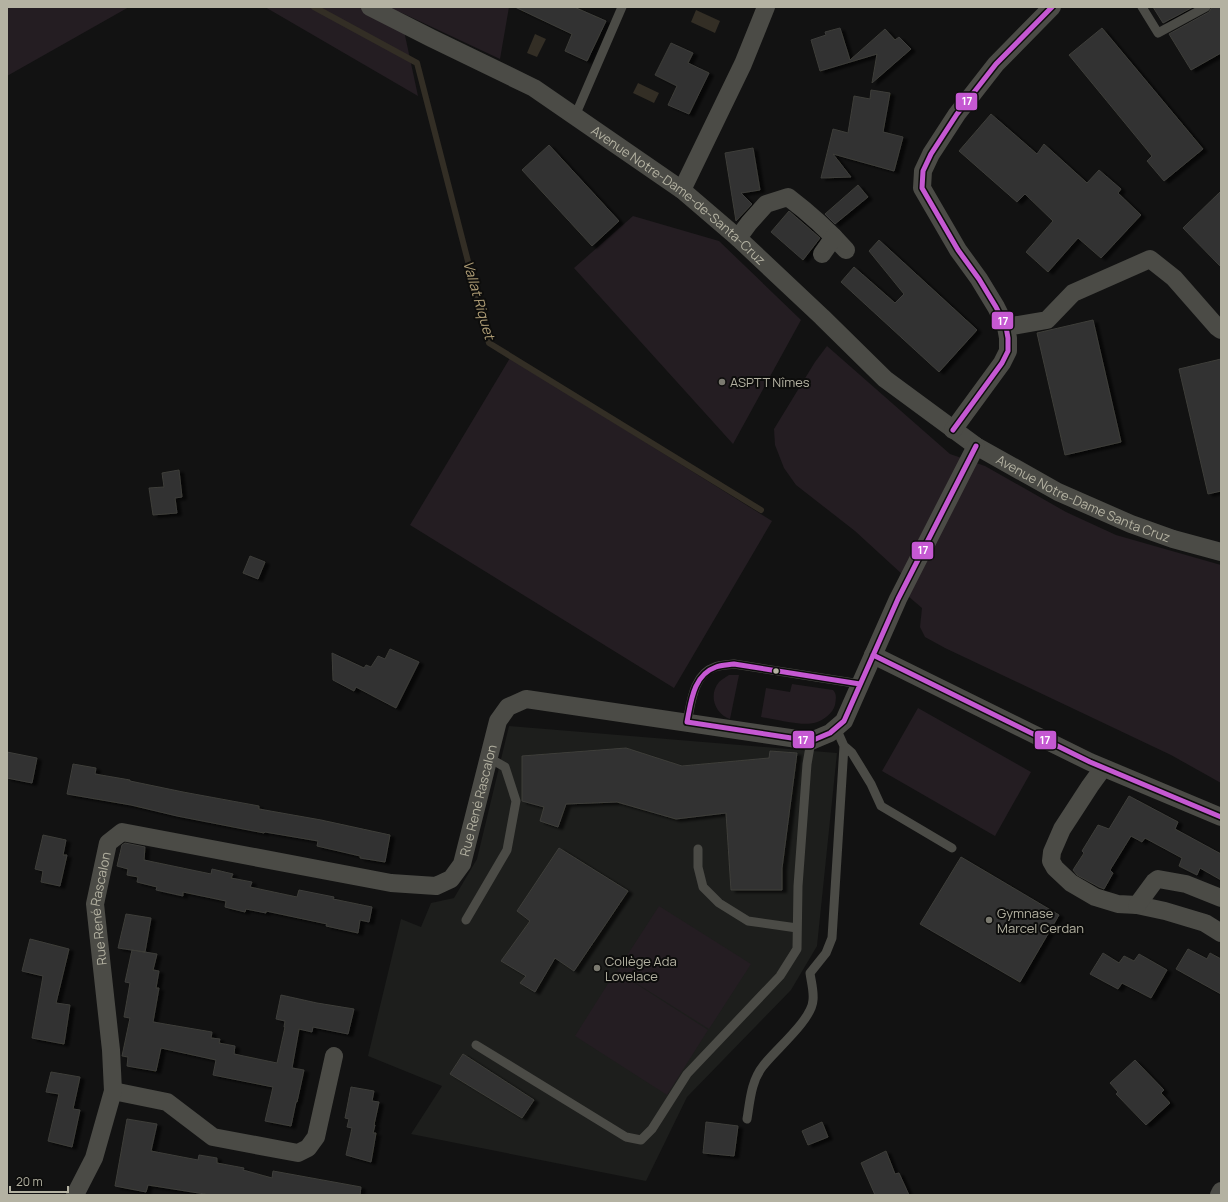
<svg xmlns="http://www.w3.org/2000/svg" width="1228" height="1202" font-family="Manrope,sans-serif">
	<defs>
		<filter id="shadow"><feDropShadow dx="4.5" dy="2.5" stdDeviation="1" flood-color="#0009"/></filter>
	</defs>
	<rect width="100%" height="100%" fill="#121212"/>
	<path fill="#1d1e1c" d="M509,726L837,753L817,946L791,990L687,1097L646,1181L411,1134L442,1086L368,1056L401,919L421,927L431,903L454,898L477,859Z"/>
	<path fill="#241d22" d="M7,7H129L7,76Z
		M265,7H509L500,59L400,12L418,96Z
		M633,216L719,241L801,320L733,444L574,268Z
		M827,346L950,454L985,466L1066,512L1116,535L1221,565V783L1171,755L945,648L925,637L920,627L922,608L908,596L903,575L855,531L796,485L784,468L775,445L774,429L815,362Z
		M510,358L772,521L674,688L410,525Z
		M729,675H739L730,719C715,714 708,695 719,682C722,679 726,677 729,675Z
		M792,684L833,690C837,694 836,699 835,705C833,713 823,721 814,723C802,726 775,719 761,717L766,688L790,692Z
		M918,708L1031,772L995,836L882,771Z
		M659,906L751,964L709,1029L617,971Z
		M616,971L708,1030L667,1095L575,1036Z"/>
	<path fill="#332e25" d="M696,10L720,21L715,33L691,22Z
		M535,34L546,39L537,57L527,53Z
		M638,83L659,93L654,103L633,93Z"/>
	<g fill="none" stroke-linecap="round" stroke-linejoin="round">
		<path stroke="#332e25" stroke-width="6" d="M314,7L417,63L489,343L761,510"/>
	</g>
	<path fill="#313130" stroke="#3e3e3a" filter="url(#shadow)" d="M515,7H574L606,21L587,61L565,51L572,34Z
		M1153,7H1193L1163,23Z
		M1212,7H1221V53L1191,70L1169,34L1209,12Z
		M840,28L850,60L885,29L895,40L899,37L911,49L872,83L877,54L820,71L811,40L826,35L825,32Z
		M1102,28L1203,149L1164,181L1147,161L1152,156L1069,55Z
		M671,43L693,53L688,63L709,73L689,114L668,105L677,86L655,75Z
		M871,90L890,93L883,132L903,137L894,171L833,154L851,177L821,178L833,129L848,133L854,96L870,99Z
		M991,114L1037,154L1044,144L1087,183L1099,170L1121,189L1118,193L1141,215L1101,258L1078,238L1048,272L1026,252L1053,221L1025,194L1017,202L959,151Z
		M549,145L619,221L592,246L522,170Z
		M753,148L760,190L741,193L752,204L736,221L725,153Z
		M858,185L868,197L835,224L825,214Z
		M1221,191V267L1183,228Z
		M789,211L820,238L803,260L771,232Z
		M879,240L977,330L939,372L841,282L854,267L895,303L904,294L869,251Z
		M1093,320L1121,442L1065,455L1037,333Z
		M1221,359V491L1208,494L1179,369Z
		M179,470L182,497L175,498L177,513L153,515L149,488L164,487L162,473Z
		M250,556L265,562L258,579L243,573Z
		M390,649L419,662L396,708L356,687L354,691L333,680L332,653L364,668L366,665L371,667L378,656L385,659Z
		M626,748L682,766L769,758L770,751L797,753L782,868V890H731L726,813L676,819L617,802L566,804L558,827L540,821L544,807L522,801V756Z
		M7,752L37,758L32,783L7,778Z
		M73,764L96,768L95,774L130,780V781L183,792L259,806V809L321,820L390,835L385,862L360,858V856L317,846L318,841L265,832L264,833L177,816L131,805L67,794Z
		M1129,796L1178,822L1175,829L1221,854V880L1200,868L1197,875L1179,866L1182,858L1145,838L1142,842L1131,836L1110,870L1113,873L1104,889L1099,887L1077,875L1073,870L1084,853L1082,851L1098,825L1109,829Z
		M43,835L66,840L63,855H67L60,886L41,882L43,871L35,869Z
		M125,843L145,847L144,860L211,874L212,869L233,874L231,878L252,882L250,887L297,897L299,890L334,897L333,899L372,907L369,922L360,920L358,933L326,926L327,924L266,911V913L246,909L245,912L225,907L226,901L183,892V896L156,890L157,887L137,882L138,877L127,875L128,869L117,866L122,845Z
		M559,848L628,891L574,971L555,958L535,992L520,983L526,976L501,961L530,921L517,911Z
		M961,857L1059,915L1020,982L920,924Z
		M126,914L151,918L145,952L118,948Z
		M30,939L69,949L56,1003L70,1005L64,1044L32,1038L43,976L22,971Z
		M1188,949L1207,959L1210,953L1221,959V994L1176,969Z
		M132,950L157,954L153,970L159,971L156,988H159L153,1022L212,1032L211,1038L220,1039L219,1043L235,1046L234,1054L277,1063L285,1027H284L285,1021L276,1019L281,995L317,1003L354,1009L348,1034L313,1027L312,1032L299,1029L292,1068L304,1070L297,1102H296L291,1126L265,1121L273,1087L213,1075L216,1060L161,1048L156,1071L127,1066L128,1057L122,1056L130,1018L124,1017L130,983L125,982Z
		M1103,953L1119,963L1124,956L1134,961L1139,954L1167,970L1151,998L1122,983L1118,989L1090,974Z
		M463,1054L534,1100L522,1118L450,1074Z
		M1135,1060L1164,1090L1161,1093L1170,1103L1146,1125L1116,1094L1118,1092L1110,1083Z
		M51,1072L80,1077L73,1109L80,1110L72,1147L48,1141L59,1094L46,1092Z
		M351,1087L374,1091L372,1101L379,1102L374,1125H375L373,1133H376L371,1162L346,1155L352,1128L347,1127L349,1119L345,1118Z
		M127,1119L157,1124L151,1151L198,1160L199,1155L217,1158V1163L244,1168L243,1170L272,1178L273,1171L361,1187L360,1195H211L148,1185L146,1192L115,1186Z
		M706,1122L738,1126L734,1156L703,1153Z
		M822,1122L828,1137L808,1145L802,1131Z
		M886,1151L895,1174L899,1173L909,1195H875L861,1163Z"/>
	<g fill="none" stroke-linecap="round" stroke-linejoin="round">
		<path stroke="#4b4b46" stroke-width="9" d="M1142,7L1158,33L1206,7
			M575,116L622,7
			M687,722C691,704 693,674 715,667C720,665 728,665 734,664L860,684
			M844,746L852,753L871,784L881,806L952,848
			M698,849V867L703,887L719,903L748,921L797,928
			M466,920L507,850L516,801L505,767L489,758
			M476,1045L626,1137L641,1140L652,1129L687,1074L780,976L797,949L798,886L807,764L811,741
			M747,1119C750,1101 751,1081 763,1066C775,1050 812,1020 813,1000C814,991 811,981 810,973L826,953L832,938L844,746L836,728"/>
		<g stroke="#4b4b46" stroke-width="18">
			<path id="s1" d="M370,7L431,38L534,88L682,190L738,238L822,317L885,379L976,446L1058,492L1131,524L1173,539L1221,552"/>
			<path d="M682,190L743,64L766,7"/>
			<path d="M738,238L749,223L766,204L788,197C809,213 828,230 846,250"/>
			<path d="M822,254L834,237"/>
			<path d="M1006,327L1047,320L1073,293L1150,259L1174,278L1217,327L1221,330"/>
			<path d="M953,430L1002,363L1008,351V338L1006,327L996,307L979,279L958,250L922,188L923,171L931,154L957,114L996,64L1052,7"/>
			<path d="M873,655L1090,762L1221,817"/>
			<path d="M1103,768L1090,786L1062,829L1052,852L1051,861L1055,868L1071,883L1095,897L1118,904L1137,905L1165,911L1205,923L1221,933"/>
			<path d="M1137,905L1154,882L1158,879L1186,884L1221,898"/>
			<path d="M113,1091L167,1102L213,1137L298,1153L308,1148L316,1137L334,1056"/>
			<path id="s2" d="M75,1195L94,1158L113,1091L111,1050L95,904L108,843L122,832L391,883L436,886L451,879L462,864L498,721L508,707L526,699L811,741L830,733L844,721L898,599L976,446"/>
			<path d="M1219,1195L1221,1191"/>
		</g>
		<defs>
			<path id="bus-1" d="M953,430L1002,363L1008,351V338L1006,327L996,307L979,279L958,250L922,188L923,171L931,154L957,114L996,64L1052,7
				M873,655L1090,762L1221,817
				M687,722L811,741L830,733L844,721L898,599L976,446
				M687,722C691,702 693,675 716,667C721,665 728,665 734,664L860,684"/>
		</defs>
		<use href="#bus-1" stroke="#0d0d0c" stroke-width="8"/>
		<use href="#bus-1" stroke="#c558d2" stroke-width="5"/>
	</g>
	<g fill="#7b7a70" stroke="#0d0d0c" stroke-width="1.5">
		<circle cx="722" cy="382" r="4"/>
		<circle cx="989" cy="920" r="4"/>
		<circle cx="597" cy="968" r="4"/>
	</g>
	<circle fill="#b4b2a2" stroke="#0d0d0c" stroke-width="1.5" cx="776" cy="671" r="3.5"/>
	<g text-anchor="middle" stroke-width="4" stroke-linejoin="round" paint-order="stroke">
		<g font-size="13" fill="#b4b2a2" stroke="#0d0d0c">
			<text dy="5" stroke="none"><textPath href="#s1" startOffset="363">Avenue Notre-Dame-de-Santa-Cruz</textPath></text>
			<text dy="5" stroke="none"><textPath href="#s1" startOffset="873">Avenue Notre-Dame Santa Cruz</textPath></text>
			<text dy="5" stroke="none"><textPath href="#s2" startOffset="799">Rue René Rascalon</textPath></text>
			<text dy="5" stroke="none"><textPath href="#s2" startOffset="295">Rue René Rascalon</textPath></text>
		</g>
		<g font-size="13" fill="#b4b2a2" stroke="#0d0d0c" text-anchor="start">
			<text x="730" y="387">ASPTT Nîmes</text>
			<text x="997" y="918">Gymnase<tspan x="997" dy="15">Marcel Cerdan</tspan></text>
			<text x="605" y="966">Collège Ada<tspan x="605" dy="15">Lovelace</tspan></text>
		</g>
		<g font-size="14" font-style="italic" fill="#b19f77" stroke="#0d0d0c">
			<text transform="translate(479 300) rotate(74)" y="5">Vallat Riquet</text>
		</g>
	</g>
	<g stroke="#0d0d0c" stroke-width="1.5">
		<rect x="955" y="92" width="23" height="19" rx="4" fill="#c558d2"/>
		<rect x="991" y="311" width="23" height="19" rx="4" fill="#c558d2"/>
		<rect x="911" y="541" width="23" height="19" rx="4" fill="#c558d2"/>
		<rect x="792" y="730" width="23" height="19" rx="4" fill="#c558d2"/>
		<rect x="1034" y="730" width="23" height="20" rx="4" fill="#c558d2"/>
	</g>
	<g font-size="11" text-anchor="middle" font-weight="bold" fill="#fff">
		<text x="967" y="105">17</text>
		<text x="1003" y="325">17</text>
		<text x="923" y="554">17</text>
		<text x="803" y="744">17</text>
		<text x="1045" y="744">17</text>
	</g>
	<rect width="1228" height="1202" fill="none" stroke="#b4b2a2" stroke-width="16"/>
	<path d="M10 1186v6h58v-6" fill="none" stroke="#b4b2a2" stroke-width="2"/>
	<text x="16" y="1186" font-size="12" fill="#b4b2a2" stroke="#0d0d0c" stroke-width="3" paint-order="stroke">20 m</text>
</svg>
